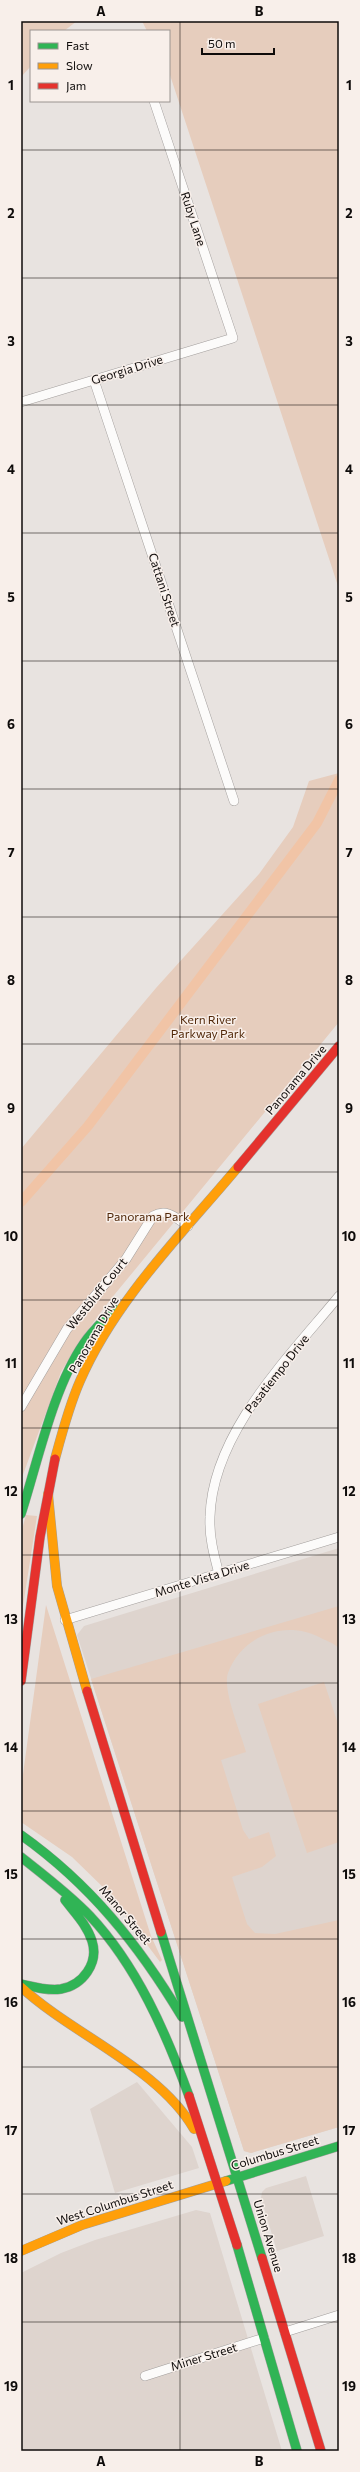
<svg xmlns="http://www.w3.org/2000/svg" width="360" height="2472" font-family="Commissioner,sans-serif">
	<rect width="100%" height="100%" fill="#e8e3e0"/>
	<path fill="#ded4ce" d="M339,1548V2127L251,2153L244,2151L77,1635L84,1626Z
		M137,2082L192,2147L199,2168L115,2193L90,2109Z
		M306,2176L324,2236L277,2251L261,2198L262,2192L266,2188Z
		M196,2210L210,2213L282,2451H21V2273L61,2253L95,2240Z"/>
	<path fill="#e6cdbd" d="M21,21H77L64,31H31V66L21,77Z
		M142,21H339V589L169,72V31H147Z
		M339,773V1022L110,1300L78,1343L61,1372L21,1480V1149L156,988L259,874L293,827L309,781Z
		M26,1515L37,1516L21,1619V1533Z
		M46,1605L151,1936L162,1960L160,1962L107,1891L72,1857L21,1822V1789Z
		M339,1606V1649C336,1644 327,1641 321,1638C286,1619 242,1635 228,1673C222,1690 241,1733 246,1752L221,1760L243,1830L249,1839L269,1832L276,1856L262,1867L232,1877L247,1924L255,1933L275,1934L339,1920V2127L251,2153L244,2151L91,1679Z
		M324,1682L339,1727V1842L307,1853L258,1704Z"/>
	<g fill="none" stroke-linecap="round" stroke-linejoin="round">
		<path stroke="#f1c4a6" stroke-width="10" d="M21,1202L88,1126L317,823L339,780"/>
		<defs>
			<path id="street" d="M94,380L234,801
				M21,402L233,338L154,101
				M21,1407L67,1329L126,1259L153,1216C167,1208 176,1218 188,1226
				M219,1574C214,1555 209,1537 210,1517C212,1433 289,1357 339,1296
				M65,1620L339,1537
				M285,2332L339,2315
				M145,2376L264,2338"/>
			<path id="fast" d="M21,1514C38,1461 53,1388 84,1343C92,1331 104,1320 114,1309
				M21,1835C90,1884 139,1945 182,2017
				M21,1857C45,1876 69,1894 90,1916C137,1966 166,2033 189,2096
				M161,1932L262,2258
				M21,1984C34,1987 48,1991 61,1989C83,1985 99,1963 92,1941C87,1925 75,1913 65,1900
				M226,2181L339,2146
				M237,2245L297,2451"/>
			<path id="slow" d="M55,1459C62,1433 69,1406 80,1381C115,1300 182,1234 238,1167
				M48,1494L57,1586L87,1691
				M21,1987C73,2035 159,2068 194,2129
				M21,2251L82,2225L226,2181"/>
			<path id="jam" d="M238,1167L339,1046
				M21,1681L40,1537L55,1459
				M87,1691L161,1932
				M189,2096L237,2245
				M262,2258L321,2451"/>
		</defs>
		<use href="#street" stroke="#a39f9d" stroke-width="10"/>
		<use href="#fast" stroke="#a39f9d" stroke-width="10"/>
		<use href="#slow" stroke="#a39f9d" stroke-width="10"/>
		<use href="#jam" stroke="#a39f9d" stroke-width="10"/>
		<use href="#street" stroke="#fcfbfa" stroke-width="9"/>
		<use href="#fast" stroke="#30b455" stroke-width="9"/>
		<use href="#slow" stroke="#ff9f0a" stroke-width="9"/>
		<use href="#jam" stroke="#e5322d" stroke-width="9"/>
	</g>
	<path fill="none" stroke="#0e0b0a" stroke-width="1" stroke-opacity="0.55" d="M180,21V2451M21,150H339M21,278H339M21,405H339M21,533H339M21,661H339M21,789H339M21,917H339M21,1044H339M21,1172H339M21,1300H339M21,1428H339M21,1555H339M21,1683H339M21,1811H339M21,1939H339M21,2067H339M21,2194H339M21,2322H339"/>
	<g text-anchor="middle" stroke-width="3" stroke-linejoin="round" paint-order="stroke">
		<g font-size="12" fill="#0e0b0a" stroke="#f8efea">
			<text transform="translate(193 219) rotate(72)" y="4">Ruby Lane</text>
			<text transform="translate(127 370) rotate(-17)" y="4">Georgia Drive</text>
			<text transform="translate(164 590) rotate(72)" y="4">Cattani Street</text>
			<text transform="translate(296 1080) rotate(-50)" y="4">Panorama Drive</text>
			<text transform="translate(97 1294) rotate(-51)" y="4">Westbluff Court</text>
			<text transform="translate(94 1335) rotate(-60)" y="4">Panorama Drive</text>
			<text transform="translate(277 1374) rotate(-52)" y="4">Pasatiempo Drive</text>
			<text transform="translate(202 1579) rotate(-17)" y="4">Monte Vista Drive</text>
			<text transform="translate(125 1915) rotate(50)" y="4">Manor Street</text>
			<text transform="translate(275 2153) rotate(-17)" y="4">Columbus Street</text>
			<text transform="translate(115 2203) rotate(-18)" y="4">West Columbus Street</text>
			<text transform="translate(268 2236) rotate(73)" y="4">Union Avenue</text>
			<text transform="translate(204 2357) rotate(-17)" y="4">Miner Street</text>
		</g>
		<g font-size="12" fill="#512809" stroke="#f8efea">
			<text x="208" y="1024">Kern River<tspan x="208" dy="14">Parkway Park</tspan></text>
			<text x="148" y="1221">Panorama Park</text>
		</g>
	</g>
	<rect width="360" height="2472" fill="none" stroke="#f8efea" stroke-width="44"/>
	<rect x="30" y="30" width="140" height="72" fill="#f8efea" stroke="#9a9490"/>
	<rect x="38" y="43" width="20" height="6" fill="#30b455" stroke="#9a9490"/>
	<text x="66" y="50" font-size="12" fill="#0e0b0a">Fast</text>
	<rect x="38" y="63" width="20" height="6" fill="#ff9f0a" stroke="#9a9490"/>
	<text x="66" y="70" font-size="12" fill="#0e0b0a">Slow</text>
	<rect x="38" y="83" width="20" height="6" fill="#e5322d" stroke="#9a9490"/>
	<text x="66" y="90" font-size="12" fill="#0e0b0a">Jam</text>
	<path d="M202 48v6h72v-6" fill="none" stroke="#0e0b0a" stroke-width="2"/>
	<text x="208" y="48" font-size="12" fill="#0e0b0a" stroke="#f8efea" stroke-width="3" paint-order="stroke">50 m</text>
	<rect x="22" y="22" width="316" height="2428" fill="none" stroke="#0e0b0a" stroke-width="1.5"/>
	<g font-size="13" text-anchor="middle" font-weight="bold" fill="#0e0b0a">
		<text x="101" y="16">A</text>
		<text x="259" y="16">B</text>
		<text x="11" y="90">1</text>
		<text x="349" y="90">1</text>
		<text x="11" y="218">2</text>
		<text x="349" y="218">2</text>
		<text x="11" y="346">3</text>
		<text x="349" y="346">3</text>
		<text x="11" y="474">4</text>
		<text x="349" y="474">4</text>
		<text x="11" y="602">5</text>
		<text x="349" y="602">5</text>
		<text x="11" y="729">6</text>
		<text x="349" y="729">6</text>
		<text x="11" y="857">7</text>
		<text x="349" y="857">7</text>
		<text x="11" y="985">8</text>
		<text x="349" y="985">8</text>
		<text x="11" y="1113">9</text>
		<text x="349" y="1113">9</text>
		<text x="11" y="1241">10</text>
		<text x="349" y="1241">10</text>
		<text x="11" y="1368">11</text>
		<text x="349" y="1368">11</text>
		<text x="11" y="1496">12</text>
		<text x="349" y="1496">12</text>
		<text x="11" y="1624">13</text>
		<text x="349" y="1624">13</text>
		<text x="11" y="1752">14</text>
		<text x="349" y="1752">14</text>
		<text x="11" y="1879">15</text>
		<text x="349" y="1879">15</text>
		<text x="11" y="2007">16</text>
		<text x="349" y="2007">16</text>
		<text x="11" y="2135">17</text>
		<text x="349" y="2135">17</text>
		<text x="11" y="2263">18</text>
		<text x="349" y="2263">18</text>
		<text x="11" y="2391">19</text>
		<text x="349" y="2391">19</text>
		<text x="101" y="2466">A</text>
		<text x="259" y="2466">B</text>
	</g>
</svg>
